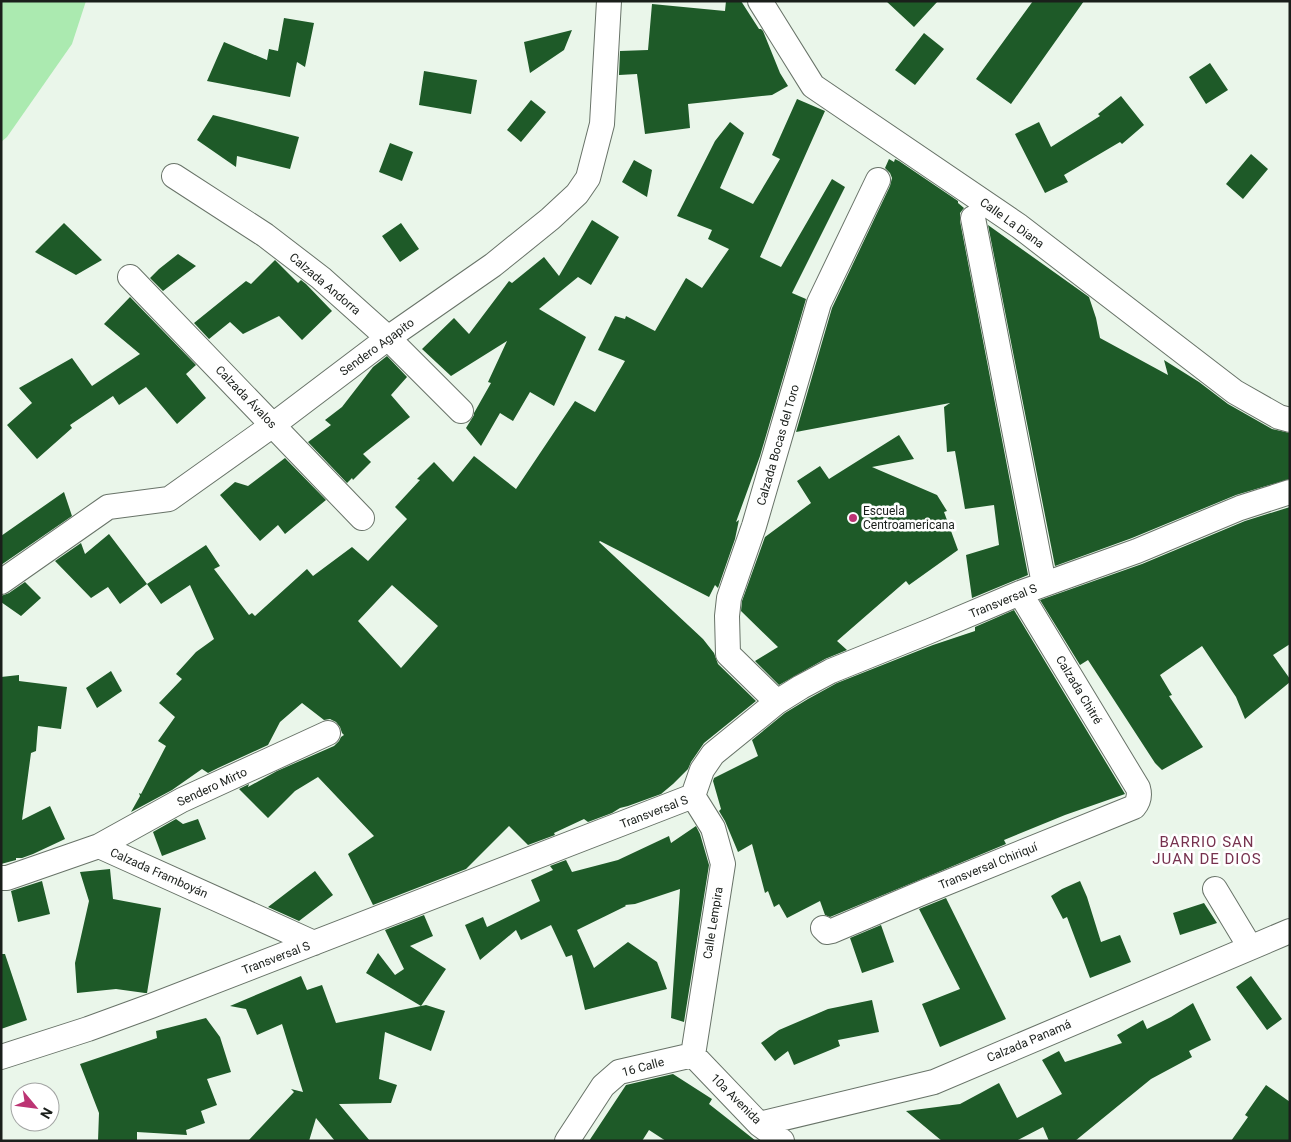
<svg xmlns="http://www.w3.org/2000/svg" width="1291" height="1142" font-family="Roboto,sans-serif">
	<rect width="100%" height="100%" fill="#eaf6ea"/>
	<path fill="#abeab0" d="M1,1H86L72,44L7,137L1,142Z"/>
	<path fill="#1e5a28" fill-rule="evenodd" d="M726,1H741L759,29H761L763,31L780,73L788,86L772,95L688,104L690,128L645,134L637,74L619,75L620,51L648,50L652,4L725,11Z
		M886,1H938L914,27Z
		M1033,1H1084L1011,104L976,79Z
		M284,18L314,23L305,67L297,62L290,97L207,81L224,42L267,60L269,49L278,51Z
		M572,30L564,50L530,73L524,42Z
		M924,33L944,49L915,85L895,70Z
		M1210,63L1228,90L1206,104L1189,77Z
		M424,71L477,80L471,114L419,105Z
		M1121,96L1144,125L1122,144L1120,142L1064,175L1068,182L1045,193L1015,134L1039,122L1051,147L1100,116L1098,114Z
		M797,99L825,111L760,257L781,267L832,179L845,187L792,293L806,299L760,456L736,522L739,520L735,539L718,588L715,585L709,597L600,541L599,542L703,639L714,653L718,664L756,701L704,743L691,762L688,769L673,784L661,794L628,806L620,808L612,813L588,822L584,819L554,833L555,835L528,845L509,826L466,869L373,905L348,854L374,836L318,777L295,791L268,818L239,789L249,784L248,787L277,771L334,746L339,741L341,737L344,735L342,733L340,727L336,722L330,719L324,720L302,703L280,722L268,745L218,768L208,773L202,769L172,790L131,812L140,796L139,793L141,794L166,746L158,741L175,717L159,703L182,679L176,674L196,652L214,639L190,585L161,604L147,584L206,545L220,566L214,569L249,615L252,613L255,616L307,569L313,576L352,547L368,561L407,519L395,507L420,480L417,479L434,462L453,482L474,456L516,489L575,401L595,412L625,361L598,350L615,316L625,319L626,316L655,331L686,278L702,288L729,249L708,239L712,230L677,216L715,141L730,122L744,133L720,188L753,204L780,159L772,155ZM392,585L438,626L401,668L358,621Z
		M531,100L546,112L521,142L507,130Z
		M213,115L299,137L290,169L237,156L236,167L197,140Z
		M390,143L413,152L402,181L379,172Z
		M1251,154L1268,169L1243,199L1226,184Z
		M889,159L894,162L895,159L899,161L958,201V203L964,208L960,213V221L1028,575L972,598L966,555L999,545L994,505L965,509L955,451L947,452L944,407L950,403L796,432L832,308L890,186L892,178L890,173L885,168Z
		M634,160L652,170L647,197L622,182Z
		M592,220L619,237L591,285L578,277L539,309L586,337L554,406L530,392L513,421L500,413L481,446L466,428L474,415V413L491,383L488,382L507,341L451,376L422,349L454,318L469,334L509,281L512,283L544,257L559,276Z
		M64,223L102,260L76,275L35,252Z
		M401,223L419,249L400,262L382,236Z
		M988,225L1089,297L1096,318L1100,338L1168,375L1164,360L1199,382L1228,404L1272,429L1290,433V479L1236,495L1132,538L1055,566Z
		M178,254L196,266L163,291L150,278L159,269Z
		M275,260L298,283L301,280L306,284L332,311L302,340L279,316L243,334L230,322L209,339L194,323L246,281L251,284Z
		M130,297L196,365L186,374L206,398L177,424L146,387L119,405L113,396L70,425L72,428L37,459L7,425L32,403L19,388L72,358L92,386L140,354L104,324Z
		M387,356L407,377L391,395L410,417L363,454L371,462L353,480L352,478L347,483L308,442L331,425L325,420L342,407L373,367Z
		M899,435L914,459L872,467L937,495L947,511L944,512L958,550L909,585L906,581L837,641L847,650L825,659L779,685L755,661L778,647L741,611L742,601L765,537L811,503L797,481L820,466L829,479Z
		M285,458L326,500L285,534L278,525L260,541L220,495L235,482L248,486Z
		M64,492L72,516L1,565V536Z
		M1290,507V644L1273,655L1290,679V682L1245,719L1236,697L1202,646L1160,675L1172,695L1169,696L1203,747L1162,770L1155,763L1088,660L1080,665L1040,600L1142,564L1245,521Z
		M109,534L147,584L120,604L108,587L91,598L55,561L81,543L85,554Z
		M25,582L41,598L21,616L1,602V596L9,593Z
		M1014,610L1125,794L1065,815L1004,840L1006,844L830,917L825,915L820,901L787,918L779,904L774,907L768,891L765,893L752,844L738,852L725,821L719,811L721,809L713,781L714,778L758,756L752,740L785,713L808,699L837,683L933,645L975,631V627Z
		M111,671L122,691L97,708L86,688Z
		M19,675V681L67,687L61,729L38,726L36,751L31,753L22,820L50,806L65,839L33,854L22,858H16V860L1,864V677Z
		M176,819L183,824L198,819L206,839L162,856L153,832Z
		M696,826L700,834L709,865L684,1022L671,1018L680,889L635,904L625,905L626,906L577,930L594,968L628,942L657,962L667,989L585,1010L572,955L566,957L551,925L521,940L516,930L480,960L465,925L483,917L487,927L540,901L531,880L553,870L550,866L566,860L572,872L618,860L669,836L671,843Z
		M110,869L113,899L161,908L147,993H145L116,989L77,993L75,963L89,901L80,872Z
		M315,871L333,895L299,921L268,907Z
		M42,881L50,914L18,922L11,891Z
		M1080,881L1087,897L1101,942L1120,935L1131,962L1090,978L1067,917L1063,919L1051,896L1062,889Z
		M946,898L1006,1019L940,1047L922,1004L960,989L919,909Z
		M1204,903L1217,923L1180,935L1173,913Z
		M424,915L433,936L410,946L446,969L421,1006L366,973L378,953L395,975L404,969L385,930Z
		M881,925L894,962L862,973L850,938Z
		M1,954H5L27,1020L1,1029Z
		M301,976L307,990L322,985L336,1023L426,1005L445,1011L431,1051L385,1032L379,1079L397,1085L391,1103L339,1104L370,1141H335L316,1118L309,1141H248L294,1092L291,1089L303,1092L282,1024L257,1035L246,1009L230,1006Z
		M1251,976L1282,1019L1267,1030L1236,987Z
		M872,1000L879,1032L838,1040L840,1046L794,1065L788,1051L775,1061L761,1043L779,1030L828,1009Z
		M1193,1003L1211,1040L1189,1051L1192,1057L1151,1079L1075,1141H1049L1043,1127L1016,1141H942L906,1111L960,1104L999,1083L1017,1118L1062,1094L1042,1060L1059,1051L1065,1062L1122,1043L1117,1035L1143,1020L1147,1029L1171,1017Z
		M206,1018L220,1037L231,1072L207,1079L217,1105L201,1111L205,1123L186,1130L187,1135L137,1132V1141H98L99,1113L80,1064L157,1038L156,1031Z
		M673,1074L712,1099L709,1104L756,1141H666L649,1130L642,1141H589L626,1085Z
		M1266,1085L1290,1102V1141H1231L1248,1117L1245,1115Z"/>
	<g fill="none" stroke-linecap="round" stroke-linejoin="round">
		<defs>
			<path id="minor" d="M760,1L813,86L1019,226L1235,392L1279,417L1290,420
				M174,176L265,235L321,278L388,338L461,411
				M973,218L1044,584
				M130,277L362,518
				M1,582L108,507L169,499L273,425L388,338L493,265L550,219L577,194L588,178L602,124L609,1
				M777,702L728,654L727,616L729,598L754,526L819,303L878,180
				M99,846L182,800L328,733
				M1,878H7L99,846L314,943
				M1215,889L1250,947
				M823,928L827,932L832,931L924,892L1134,807C1139,801 1140,795 1138,788L1020,593
				M693,1055L723,864L713,828L693,796
				M693,1055L759,1124L782,1141
				M1,1057L88,1029L151,1006L693,796L702,770L713,754L777,702L801,687L831,671L930,631L1020,593L1137,551L1240,508L1290,492
				M759,1124L934,1082L1290,931
				M567,1141L603,1086L619,1072L693,1055"/>
		</defs>
		<use href="#minor" stroke="#687368" stroke-width="26"/>
		<use href="#minor" stroke="#fff" stroke-width="24"/>
	</g>
	<circle fill="#bc3473" stroke="#fff" stroke-width="2" cx="853" cy="518" r="5"/>
	<g text-anchor="middle" stroke-width="5" stroke-linejoin="round" paint-order="stroke">
		<g font-size="12" fill="#1a1f1b" stroke="#fff">
			<text transform="translate(1012 223) rotate(36)" y="4">Calle La Diana</text>
			<text transform="translate(325 284) rotate(40)" y="4">Calzada Andorra</text>
			<text transform="translate(377 347) rotate(-36)" y="4">Sendero Agapito</text>
			<text transform="translate(246 397) rotate(46)" y="4">Calzada Ávalos</text>
			<text transform="translate(778 445) rotate(-74)" y="4">Calzada Bocas del Toro</text>
			<text transform="translate(1003 601) rotate(-22)" y="4">Transversal S</text>
			<text transform="translate(1079 690) rotate(59)" y="4">Calzada Chitré</text>
			<text transform="translate(212 787) rotate(-25)" y="4">Sendero Mirto</text>
			<text transform="translate(654 812) rotate(-21)" y="4">Transversal S</text>
			<text transform="translate(988 866) rotate(-22)" y="4">Transversal Chiriquí</text>
			<text transform="translate(159 873) rotate(24)" y="4">Calzada Framboyán</text>
			<text transform="translate(713 923) rotate(-81)" y="4">Calle Lempira</text>
			<text transform="translate(276 958) rotate(-21)" y="4">Transversal S</text>
			<text transform="translate(1029 1041) rotate(-23)" y="4">Calzada Panamá</text>
			<text transform="translate(643 1067) rotate(-15)" y="4">16 Calle</text>
			<text transform="translate(736 1099) rotate(45)" y="4">10a Avenida</text>
		</g>
		<g font-size="12" fill="#1a1f1b" stroke="#fff" text-anchor="start">
			<text x="863" y="515">Escuela<tspan x="863" dy="14">Centroamericana</tspan></text>
		</g>
		<g font-size="15" letter-spacing="1" fill="#76324e" stroke="#fff">
			<text x="1207" y="847">BARRIO SAN<tspan x="1207" dy="17">JUAN DE DIOS</tspan></text>
		</g>
	</g>
	<rect width="1291" height="1142" fill="none" stroke="#1a1f1b" stroke-width="5"/>
	<g transform="translate(35 1107) rotate(119)"><circle r="24" fill="#ffffff" stroke="#a3a5a4"/>
	<path d="M0-4L9 19L0 12L-9 19Z" fill="#bc3473"/>
	<text y="-8" font-size="14" font-weight="bold" text-anchor="middle" fill="#1a1f1b">N</text>
	</g>
</svg>
